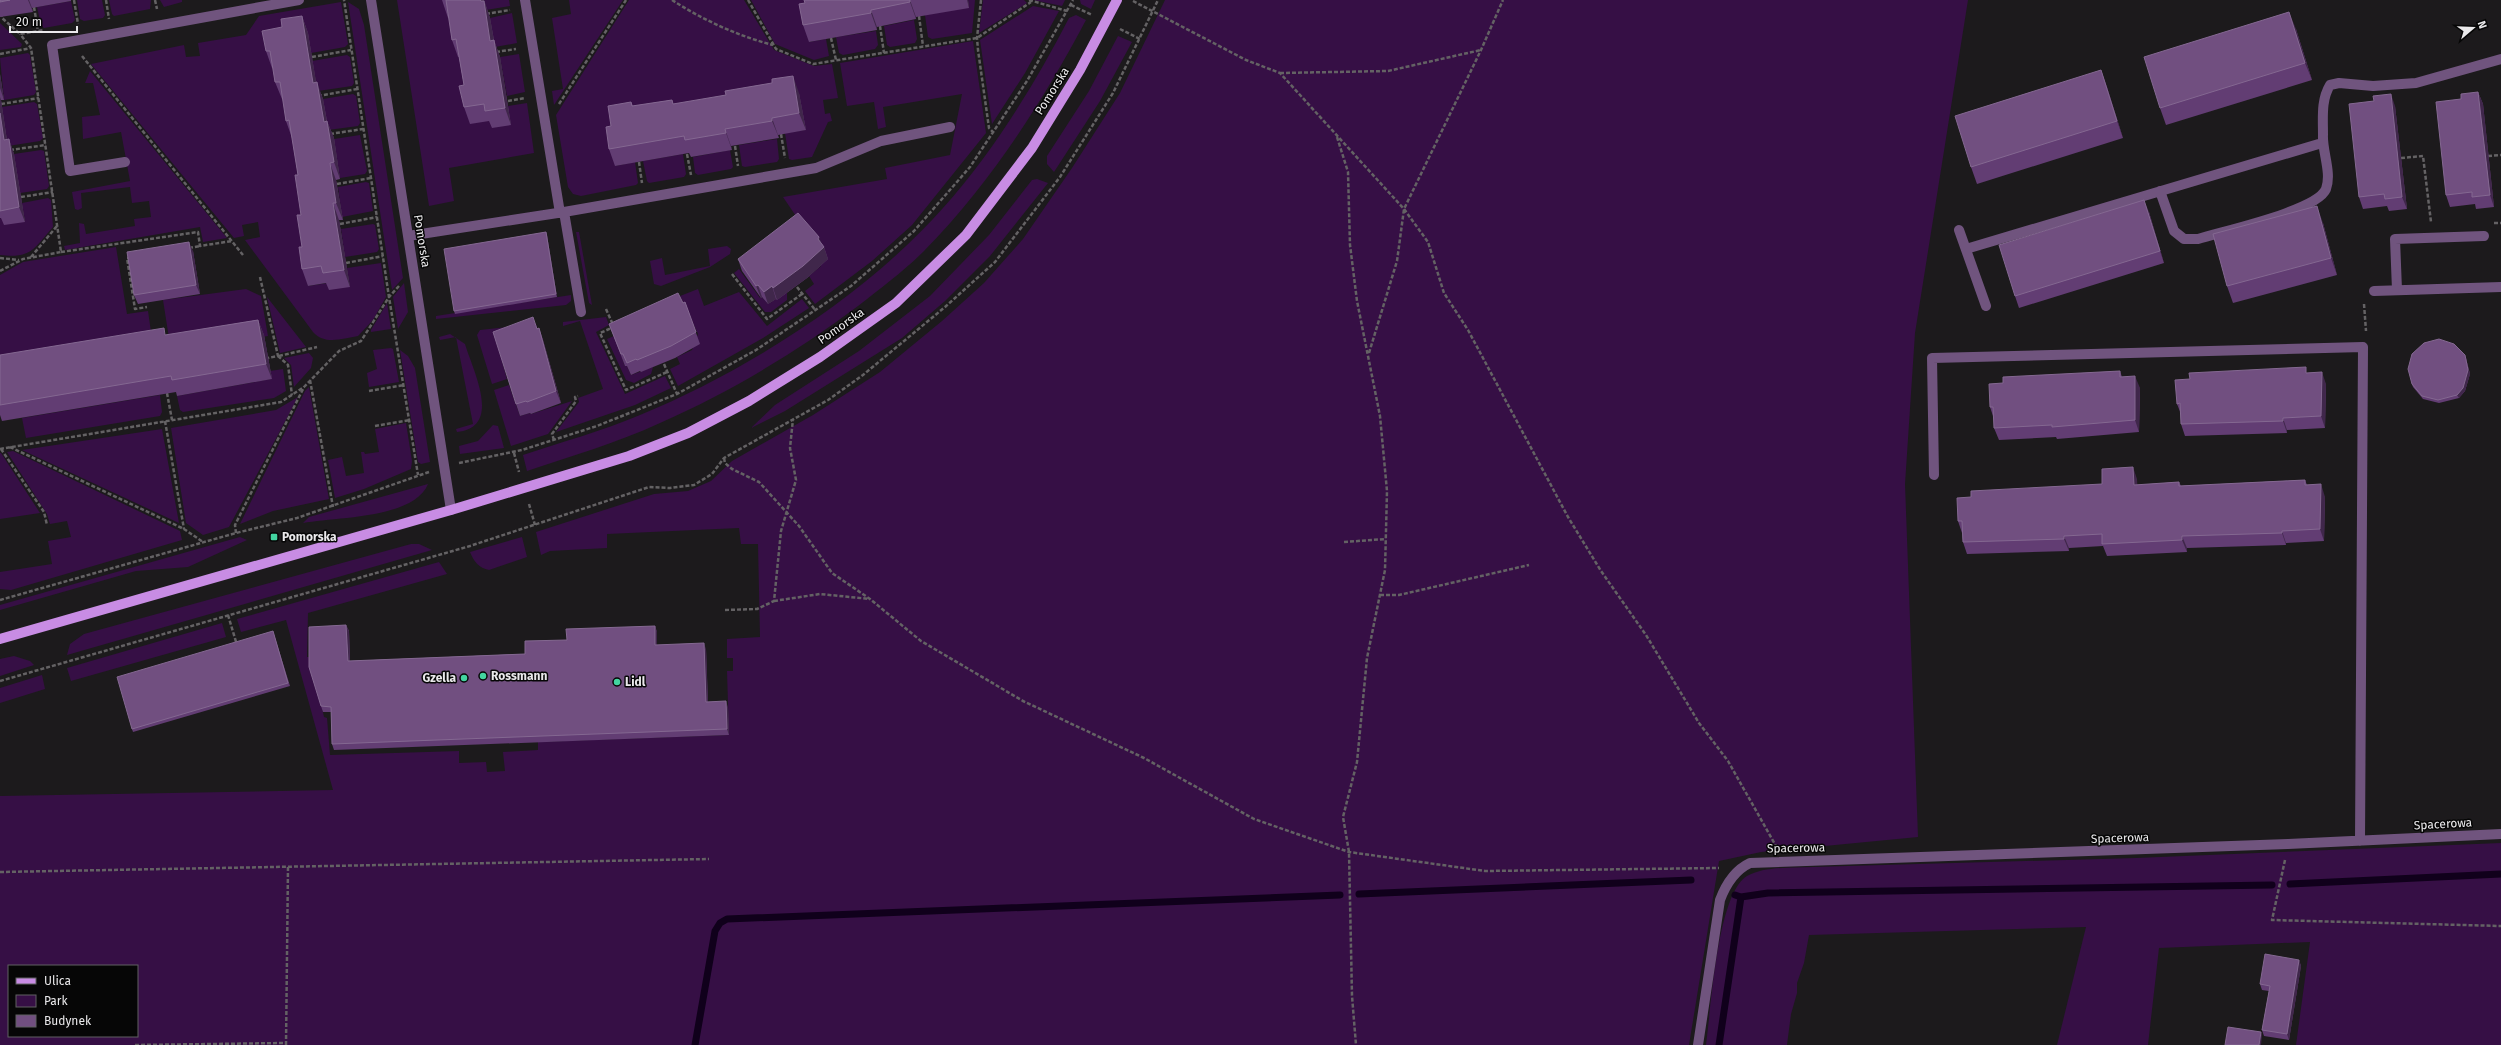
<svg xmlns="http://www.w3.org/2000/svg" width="2501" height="1045" font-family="'Fira Sans',sans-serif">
	<rect width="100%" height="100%" fill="#1c1a1c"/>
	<path fill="#360f45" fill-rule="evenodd" d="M77,0H102L105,15L103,18L84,21L80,19Z
		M109,0H151L150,9L114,16L112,14Z
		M160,0H182V2L164,7Z
		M397,0H445L462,56L508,106L527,103L534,153L449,168L454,201L429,206Z
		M484,0H509L510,6L486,10Z
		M569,0H623L554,105L552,91L563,89L552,18L571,14Z
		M629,0H744L774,50L814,66L832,64L838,98L823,100L825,114L830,113L832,121L828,122L812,157L792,160L789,159L785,133L805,130L799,93L615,166L635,162L638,183L636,185L581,196L573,194L568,187L556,115Z
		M751,0H810L809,42L826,39L829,56L814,60L775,44Z
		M968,0H975L972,33L932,39L928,37L925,15L969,7Z
		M983,0H1024L1027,3L979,33Z
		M1033,0H1065L1062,6Z
		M1080,0H1095L1091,9L1081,4Z
		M1165,0H1968L1915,333L1905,484L1918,837L1761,852L1719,861L1689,1045H0V796L333,790L286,620L241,632L237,619L439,562L447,574L308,613L307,657H311L324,717L327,718L330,755L459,751V763L486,762L487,772L505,771L503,752L538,750V742L729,735L727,671H733V658H727V639L760,637L758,544H741L739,528L607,534V548L550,551L541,555L536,532L654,494L688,491L711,481L732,461L813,415L880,372L942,321L984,283L1023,239L1072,168L1120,93ZM9,966H137V1036H9Z
		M71,1L75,20L72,23L44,28L41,25L37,7Z
		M341,2L348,44L345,47L311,53L276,68L296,137L308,286L328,283L350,286L347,268L381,263L386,297L373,320L358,336C342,339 324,345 313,332L245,240L260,237L258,222L242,225L244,236L234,238L91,64L184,45L186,57L200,56L198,43L246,35L259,16Z
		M348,2L359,9L364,25L403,278L392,290Z
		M1033,6L1059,11L1025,73L992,124L980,40Z
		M512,13L517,43L495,47L490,18Z
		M1076,15L1086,20C1042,103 990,184 924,251C904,271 881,288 858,306C797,352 730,392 660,423C617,443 571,456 527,471L523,455C562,442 602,431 640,415C747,371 866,295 943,208C993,152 1035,84 1069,18Z
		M914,20L917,39L915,43L890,47L887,45L884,26Z
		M0,23L22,44L21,47L0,50Z
		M876,31L878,45L875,49L843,55L839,53L836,37Z
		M1118,36L1132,42L1100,101L1054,172L1047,164V156L1089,91Z
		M973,41L986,133L912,225L872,261L815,304L805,291L814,284L809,276L821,266L802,225L783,197L887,179L885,168L950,155L962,94L883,107L886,127L878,129L874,102L847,106L840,63Z
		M28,53L30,55L36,92L34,95L4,100L0,58Z
		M519,54L525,92L507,96L500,57Z
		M347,55L350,57L354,83L352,86L318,91L312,61Z
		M90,71L227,238L203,242L200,227L65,250L64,246L80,243L79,223L84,224L86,234L135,226L134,219L151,217L149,201L132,203L130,187L81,193L82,208L78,210L75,209L72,192L130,181L121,132L83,139L82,117L100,115L93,83H85Z
		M353,94L356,96L360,123L358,126L328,130L323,99Z
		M34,102L37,104L43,138L40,141L8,146L2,107Z
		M360,135L367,171L365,174L340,178L334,139Z
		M777,139L779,159L777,162L745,167L742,166L739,145Z
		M41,150L44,151L49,186L47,189L20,193L14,154Z
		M730,150L733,167L731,169L698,175L695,173L693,157Z
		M683,154L686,174L684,177L649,183L647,181L643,161Z
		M1037,179L1048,183L990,256L945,301L902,338L785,411L751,428L775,405L859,351L930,296L989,235L1032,180Z
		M366,182L369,183L373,211L342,217L338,187Z
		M48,198L51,200L53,227C34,248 32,259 0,255V218L25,221L22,203Z
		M373,224L375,225L379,249L377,252L345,257L341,229Z
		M576,232H579L592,305L589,303Z
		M727,246L731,249L730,254L710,267L661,286L654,284L650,261L662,258L665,275L710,266L708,249Z
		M116,247L127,314L148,311L153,346L0,371V275L23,262Z
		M739,269L760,298L762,297L768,304L787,292V300L771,312H765L734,273Z
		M404,283L408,312L398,329L393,297Z
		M246,289L261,296L268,336L171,351L163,300Z
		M698,289L704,306L739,292L767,326L802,299L809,308L763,338L678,386L670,369L680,364L677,357L692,350L698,334L680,296Z
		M571,295V301L566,305L436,319V316Z
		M267,297L306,347L280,353Z
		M387,303L391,329L371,332V330Z
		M606,317L609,325L596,332L625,394L665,376L671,388L635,405L556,432L579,402L578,398L603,389L580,321L563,326V322Z
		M536,324L538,331L502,361L507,379L492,384L477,335L480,330Z
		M450,334L465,344C473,371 503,427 457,432L456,429L473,424L456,337L440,340L439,337Z
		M614,336L625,366H627L631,375L653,367L651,374L634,383L626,380L607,339Z
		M391,348L393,349L399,382L369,387L367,373L377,369L373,350Z
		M400,350L408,356L415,368L430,462L421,464L418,462Z
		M309,353L313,358L311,368L294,387L291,365L284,358Z
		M283,369L286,391L274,398L183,412L180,410L177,396L271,379L270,371Z
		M509,385L520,416L530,413L531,414L572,401L548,434L511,446L494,390Z
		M309,387L329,499L273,511L240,524L305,391Z
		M160,395L162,412L160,416L26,438L22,418Z
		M298,397L229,527L203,535L186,523L171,428L276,410Z
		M406,423L412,461L411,469L364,489L335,498L328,460L342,457L346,476L364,473L361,452H364L365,454L379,452L375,429Z
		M493,425L498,426L504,448L460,454L459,446L478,441Z
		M162,429L179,523L22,450Z
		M13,451L180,531L182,540L11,590L0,589V572L52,564L48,541L71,537L67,521L50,524L47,514L7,452Z
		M0,453H1L40,513L0,519Z
		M428,484C414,519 335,517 303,523L309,517Z
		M240,537L247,540L188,567L136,571L0,610V605Z
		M522,537L527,557L489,570C479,568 474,562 470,552Z
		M411,544H419L432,550L67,655L70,644L84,634Z
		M222,623L226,637L71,681L67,668Z
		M14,656L30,661L34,665L0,676V659Z
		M42,675L45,689L0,703V688Z
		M2501,843V1045H2296L2310,942L2159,948L2148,1045H2057L2086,927L1809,935L1804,963L1797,983V993L1791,1014L1787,1045H1706C1711,1010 1717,894 1747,876C1765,866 1793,868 1813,867L2136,858Z"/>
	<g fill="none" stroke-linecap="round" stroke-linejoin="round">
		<path stroke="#10001b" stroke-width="7" d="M2290,884L2501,874
			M1359,894L1691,880
			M1735,895L1741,897L1768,893L2272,885
			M695,1045L715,931L720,923L727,919L1340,895
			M1719,1045L1741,897"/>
		<path stroke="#646264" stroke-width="2.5" stroke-dasharray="4 2" stroke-linecap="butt" d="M74,0L78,24
			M106,0L109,19
			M155,0L157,9
			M672,0C703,20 738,36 773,45
			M748,0L776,49L813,64L977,38L1031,2
			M981,0L977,38L978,50L989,128L994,133
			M1029,0L1067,11
			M1133,1L1246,60L1280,73L1404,209L1428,242L1444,293L1468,330L1568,517L1601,571L1646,635L1699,723L1728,761L1776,846
			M1071,5L1092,15
			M0,7L2,18L20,34L44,30
			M34,7L38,31
			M486,14L510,10
			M919,16L923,46
			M880,26L884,53
			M1120,29L1140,39
			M831,38L836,60
			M496,52L516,49
			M0,54L31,48
			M82,56L243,255
			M312,57L351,50
			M1280,73L1388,71L1481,50
			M318,96L357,89
			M508,101L525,98
			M1,104L39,98
			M559,104L626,0
			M330,134L363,129
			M781,134L785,158
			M1337,137L1348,172L1350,245L1357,301L1380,416L1387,491L1385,570L1367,658L1357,762L1343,817L1349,852L1352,996L1356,1045
			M735,146L738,166
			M10,150L46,145
			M687,154L691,175
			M2488,156L2501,155
			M2401,158L2423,156L2431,222
			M639,162L642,183
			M337,184L371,178
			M21,197L53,192
			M2494,223H2501
			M340,224L377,217
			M189,248L200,246
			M61,252L198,232L200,246L232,241
			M31,257L57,226
			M0,258L19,260
			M131,258H127L135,309L147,307
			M346,263L383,256
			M0,271L23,259L61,252L31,48L20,34
			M732,274L767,319L802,294
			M260,277L278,356L268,358
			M399,286L389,297L418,475
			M797,287L816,311
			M2364,304L2366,331
			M606,309L614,327L600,333L626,390L667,372
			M1369,353L1397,261L1404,209L1481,50L1503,0
			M278,356L288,365L292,395
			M279,356L317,347
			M664,364L677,394
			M310,380L333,507
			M369,391L404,385
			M167,393L172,420
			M165,421L184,529
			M375,426L410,420
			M554,440L552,434L576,401L575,397L578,396
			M10,447L184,529L203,542
			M0,449L281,402L304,387L339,351L361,341L389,297L344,0
			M1,449L44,512L47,525
			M514,453L519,472
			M724,458L725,463L732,469L759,482L799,526L832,573L870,599L921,641L1023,701L1144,758L1254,819L1349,852L1485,871L1719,868
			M459,463L522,450L597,426L677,394L756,350L851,286L914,231L970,167L1027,81L1073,0
			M529,504L535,525
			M236,533L235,525L304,387
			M1344,542L1386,539
			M1380,595H1399L1529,565
			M0,600L236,533L297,518L429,472
			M774,601L820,594L870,599
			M725,610L757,609L774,601L781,531L796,480L790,448L793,419
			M228,615L237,645
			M0,681L470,546L649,487L670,488L694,485L712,474L724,458L828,400L863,375L945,307L995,262L1060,177L1113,93L1158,0
			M2285,860L2272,920L2501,926
			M0,872L709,859
			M135,1045L286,1043
			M286,1045L288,866"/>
		<path stroke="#70547e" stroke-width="10" d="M371,0L451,510
			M525,0L560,213
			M125,162L70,171L52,45L299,0
			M2160,191L2174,231L2184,239H2198C2223,231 2317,211 2326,189C2332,173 2322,151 2323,135C2323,117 2321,100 2330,85L2339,83L2373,86L2416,83L2501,59
			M564,212L581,312
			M1959,230L1986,306
			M408,236L564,212L816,168L881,141L950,127
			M1966,249L2322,143
			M2397,290L2395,239L2484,236
			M2374,291L2501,287
			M1934,475L1932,358L2363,347L2360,841
			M1698,1045L1720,900C1726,884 1735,870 1750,863L2288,844L2501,834"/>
		<path stroke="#c88ce4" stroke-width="10" d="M0,639L451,510L629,456L688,433L749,401L820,357L896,303L966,235L1032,148L1080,70L1117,0"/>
	</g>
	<path fill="#623d73" d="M0,0H71V1L32,8L33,12L0,17Z
		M442,0H484L490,18L494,40L500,57L511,125L492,128L489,121L470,124L464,107V85L459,57H458L452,40L449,17L448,18Z
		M804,0H968L969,8L916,17V19L877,27V30L809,42L803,25L805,3Z
		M302,16L308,33L316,82L323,99L327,121L334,138L340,179L336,180L343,220H339L350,287L329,290L326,283L308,286L302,269V247L301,215L298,175L292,138L286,121L283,99H282L275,82L273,68H272L266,51L282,27Z
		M2296,29L2312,80L2166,125L2160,108Z
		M2101,70L2107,87L2123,138L1977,184L1971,167Z
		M0,74L4,100H1L7,140L9,139L14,154L25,222L4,225L1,218H0Z
		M2478,92L2483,104L2494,207L2476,209L2475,204L2450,207L2446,195L2461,99Z
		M799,93L806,130L778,135L779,138L731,146L732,150L691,157L689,153L615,166L609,149L611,126L631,102L633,106L672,100L673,104Z
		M2395,106L2407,209L2389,211L2387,206L2363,209L2359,197Z
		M2149,212L2164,263L2019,308L2015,296Z
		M2323,223L2337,275L2233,303L2227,286Z
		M546,232L547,235L557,297L455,314L454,311Z
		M822,244L824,247L828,259L807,278L777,300L776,299L768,304L762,297L761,298L742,271L738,259Z
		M193,251L200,294L138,304L134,295Z
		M685,302L700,344L675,358L641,372L640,371L631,375L627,366H625L609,324Z
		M258,320L264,335L272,379L177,396L176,392L2,421L0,415V355L167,335Z
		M537,328H539L543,340L561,403L531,414L530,413L520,416L516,404Z
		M2466,358L2470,374L2465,391L2459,398L2439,403L2423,399L2413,387L2412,384Z
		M2120,371L2122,377L2140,388L2139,432L2057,439L2056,437L1999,440L1994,428V419L1990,407L2003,383Z
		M2308,373L2326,384L2325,428L2287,430V433L2185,436L2181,424V414L2177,404Z
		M2137,479V485L2179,482L2181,486L2305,480L2307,485L2325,497L2324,541L2286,543V545L2187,548V552L2107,556L2103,546L2069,548V551L1967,554L1963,542L1962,533L1958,521L1971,497L2102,484Z
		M346,625L349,631L350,661L525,654L567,640L655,626L657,632V645L706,649L708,702L728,707L729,735L334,750L332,744L331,712H323L321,706Z
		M273,631L290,686L133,732L132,729Z
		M2299,960L2301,966L2289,1040L2264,1036L2262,1030L2269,991L2262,990L2260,984Z"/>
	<path fill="#40274b" d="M28,0H29L32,8L33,12Z
		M480,0H484L490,18L497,58L490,41Z
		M910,0L916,17V19L910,2Z
		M967,0H968L969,8Z
		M871,10L877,27V30L871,13Z
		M2289,12L2296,29L2312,80L2305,63Z
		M302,16L308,33L319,100L313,83Z
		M494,40L500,57L511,125L505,108Z
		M2101,70L2107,87L2123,138L2117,121Z
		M0,74L4,100L0,88Z
		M793,76L799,93L806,130L799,113Z
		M317,82L323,99L330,139L324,122Z
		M2478,92L2483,104L2494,207L2490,195Z
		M2391,94L2395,106L2407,209L2402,197Z
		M0,97L1,100L9,155L4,140L0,113Z
		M772,118L778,135L779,138L772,121Z
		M327,121L334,138L340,179L334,162Z
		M725,129L731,146L732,150L726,133Z
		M9,139L14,154L25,222L19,207Z
		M330,163L336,180L343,220L336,203Z
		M2144,200L2149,212L2164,263L2160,251Z
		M333,203L339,220L350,287L344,270Z
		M2317,206L2323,223L2337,275L2331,258Z
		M546,232L547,235L557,297L556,294Z
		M819,237L823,247H824L828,259L807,278L777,300L773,288Z
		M189,242L193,251L200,294L196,285Z
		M758,285L762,297L761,298L756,286Z
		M772,286L776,299L768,304L764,292Z
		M258,320L264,335L272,379L266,364Z
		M539,328L543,340L561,403L556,391Z
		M2465,355L2470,374L2465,391L2459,398L2457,395Z
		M2322,372L2326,384L2325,428L2321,416Z
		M2135,376L2140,388L2139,432L2135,420Z
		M2283,418L2287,430V433L2283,421Z
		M2133,467L2137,479L2138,497L2134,485Z
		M2321,484L2325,497L2324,541L2320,529Z
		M2282,531L2286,543V545L2282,533Z
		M2064,536L2069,548V551L2064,539Z
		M2182,536L2187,548V552L2182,540Z
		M346,625L349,631L350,667L348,661Z
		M655,626L657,632V651L655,645Z
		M704,643L706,649L708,708L706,702Z
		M726,701L728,707L729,735L727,729Z
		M2299,960L2301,966L2289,1040L2287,1034Z
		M2261,1032L2262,1035L2261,1045H2259Z"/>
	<path fill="#714f80" stroke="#846891" d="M0,0H10L0,2Z
		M446,0H480L481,1H484L490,41L494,40L505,108L485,111L484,104L464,107L459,86L464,85L456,39L452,40Z
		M804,0H910V2L871,10V13L803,25L799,4L805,3Z
		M2289,12L2305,63L2160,108L2144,57Z
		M302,16L313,83L317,82L324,122L327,121L334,162L330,163L336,203H333L344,270L323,273L321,266L302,269L299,247H302L297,215H301L295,175H298L289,120L286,121L280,82H275L270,51H266L262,31L282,27L281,19Z
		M2101,70L2117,121L1971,167L1955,116Z
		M793,76L799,113L772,118V121L725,129L726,133L685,140L684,136L609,149L606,127L611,126L608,106L631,102L632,106L672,100L673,104L726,95L725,91L772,83V79Z
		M2478,92L2490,195L2472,197V192L2446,195L2436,102L2461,99V94Z
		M2391,94L2402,197L2385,199L2384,194L2359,197L2349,104L2374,101L2373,96Z
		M0,113L4,140L9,139L19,207L0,211Z
		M2144,200L2160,251L2015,296L1999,245Z
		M2317,206L2331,258L2227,286L2213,234Z
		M798,213L819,237L818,239L824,247L803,266L773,288L772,286L764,292L758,285L756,286L738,259Z
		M546,232L556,294L454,311L444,249Z
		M189,242L196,285L134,295L127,252Z
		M678,293L683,303L685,302L696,332L671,346L637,360L636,359L627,363L623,354H621L609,324Z
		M533,317L537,329L539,328L556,391L527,402L526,401L516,404L493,332Z
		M258,320L266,364L172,380L171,376L0,405V355L164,328L165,335Z
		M2439,339L2454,344L2465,355L2468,370L2463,388L2457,395L2438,400L2422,396L2412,384L2408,369L2412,354L2424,343Z
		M2306,367V373L2322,372L2321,416L2283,418V421L2181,424L2180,403L2177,404L2175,380L2190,379L2189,373Z
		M2120,371V377L2135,376V420L2052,427V425L1994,428L1993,407H1990L1989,384L2003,383V377Z
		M2133,467L2134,485L2179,482V486L2305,480V485L2321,484L2320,529L2282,531V533L2182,536V540L2102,544V534L2064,536V539L1963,542L1962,521H1958L1957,498L1971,497V491L2102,484V469Z
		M346,625L348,661L525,654V641L567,640L566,629L655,626V645L704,643L706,702L726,701L727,729L332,744L331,707L321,706L309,667V627Z
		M273,631L288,683L132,729L117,677Z
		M2265,954L2299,960L2287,1034L2262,1030L2270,986L2260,984Z
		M2228,1027L2261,1032L2259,1045H2225Z"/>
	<g fill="#43d4a0" stroke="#060606" stroke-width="1.5">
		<rect x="270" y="533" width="8" height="8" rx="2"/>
		<circle cx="483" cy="676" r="4"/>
		<circle cx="464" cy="678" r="4"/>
		<circle cx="617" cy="682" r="4"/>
	</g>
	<g text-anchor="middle" stroke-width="3" stroke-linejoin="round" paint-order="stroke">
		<g font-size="12" fill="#eae9eb" stroke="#060606">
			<text transform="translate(1052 91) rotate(-58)" y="4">Pomorska</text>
			<text transform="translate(422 241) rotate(81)" y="4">Pomorska</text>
			<text transform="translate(841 326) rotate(-35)" y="4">Pomorska</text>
			<text transform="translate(2443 824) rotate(-3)" y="4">Spacerowa</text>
			<text transform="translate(2120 838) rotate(-2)" y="4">Spacerowa</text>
			<text transform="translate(1796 848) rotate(-1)" y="4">Spacerowa</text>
		</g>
		<g font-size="12" font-weight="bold" fill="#eae9eb" stroke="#060606" text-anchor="start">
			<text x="282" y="541">Pomorska</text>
			<text x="491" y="680">Rossmann</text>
			<text x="456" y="682" text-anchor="end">Gzella</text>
			<text x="625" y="686">Lidl</text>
		</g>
	</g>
	<rect x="8" y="965" width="130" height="72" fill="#060606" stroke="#616162"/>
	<rect x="16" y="978" width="20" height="6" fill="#c88ce4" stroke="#616162"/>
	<text x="44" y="985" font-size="12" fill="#eae9eb">Ulica</text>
	<rect x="16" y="995" width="20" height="12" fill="#360f45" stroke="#616162"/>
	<text x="44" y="1005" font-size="12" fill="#eae9eb">Park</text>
	<rect x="16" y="1015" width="20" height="12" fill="#714f80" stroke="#616162"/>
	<text x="44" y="1025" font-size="12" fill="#eae9eb">Budynek</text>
	<g transform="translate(2473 28) rotate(71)" stroke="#060606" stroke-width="3" paint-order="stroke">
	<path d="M0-3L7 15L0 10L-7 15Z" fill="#eae9eb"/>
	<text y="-6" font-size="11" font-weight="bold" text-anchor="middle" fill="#eae9eb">N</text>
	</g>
	<path d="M10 26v6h67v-6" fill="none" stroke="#eae9eb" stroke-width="2"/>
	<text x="16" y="26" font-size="12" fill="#eae9eb" stroke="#060606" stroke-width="3" paint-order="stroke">20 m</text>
</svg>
